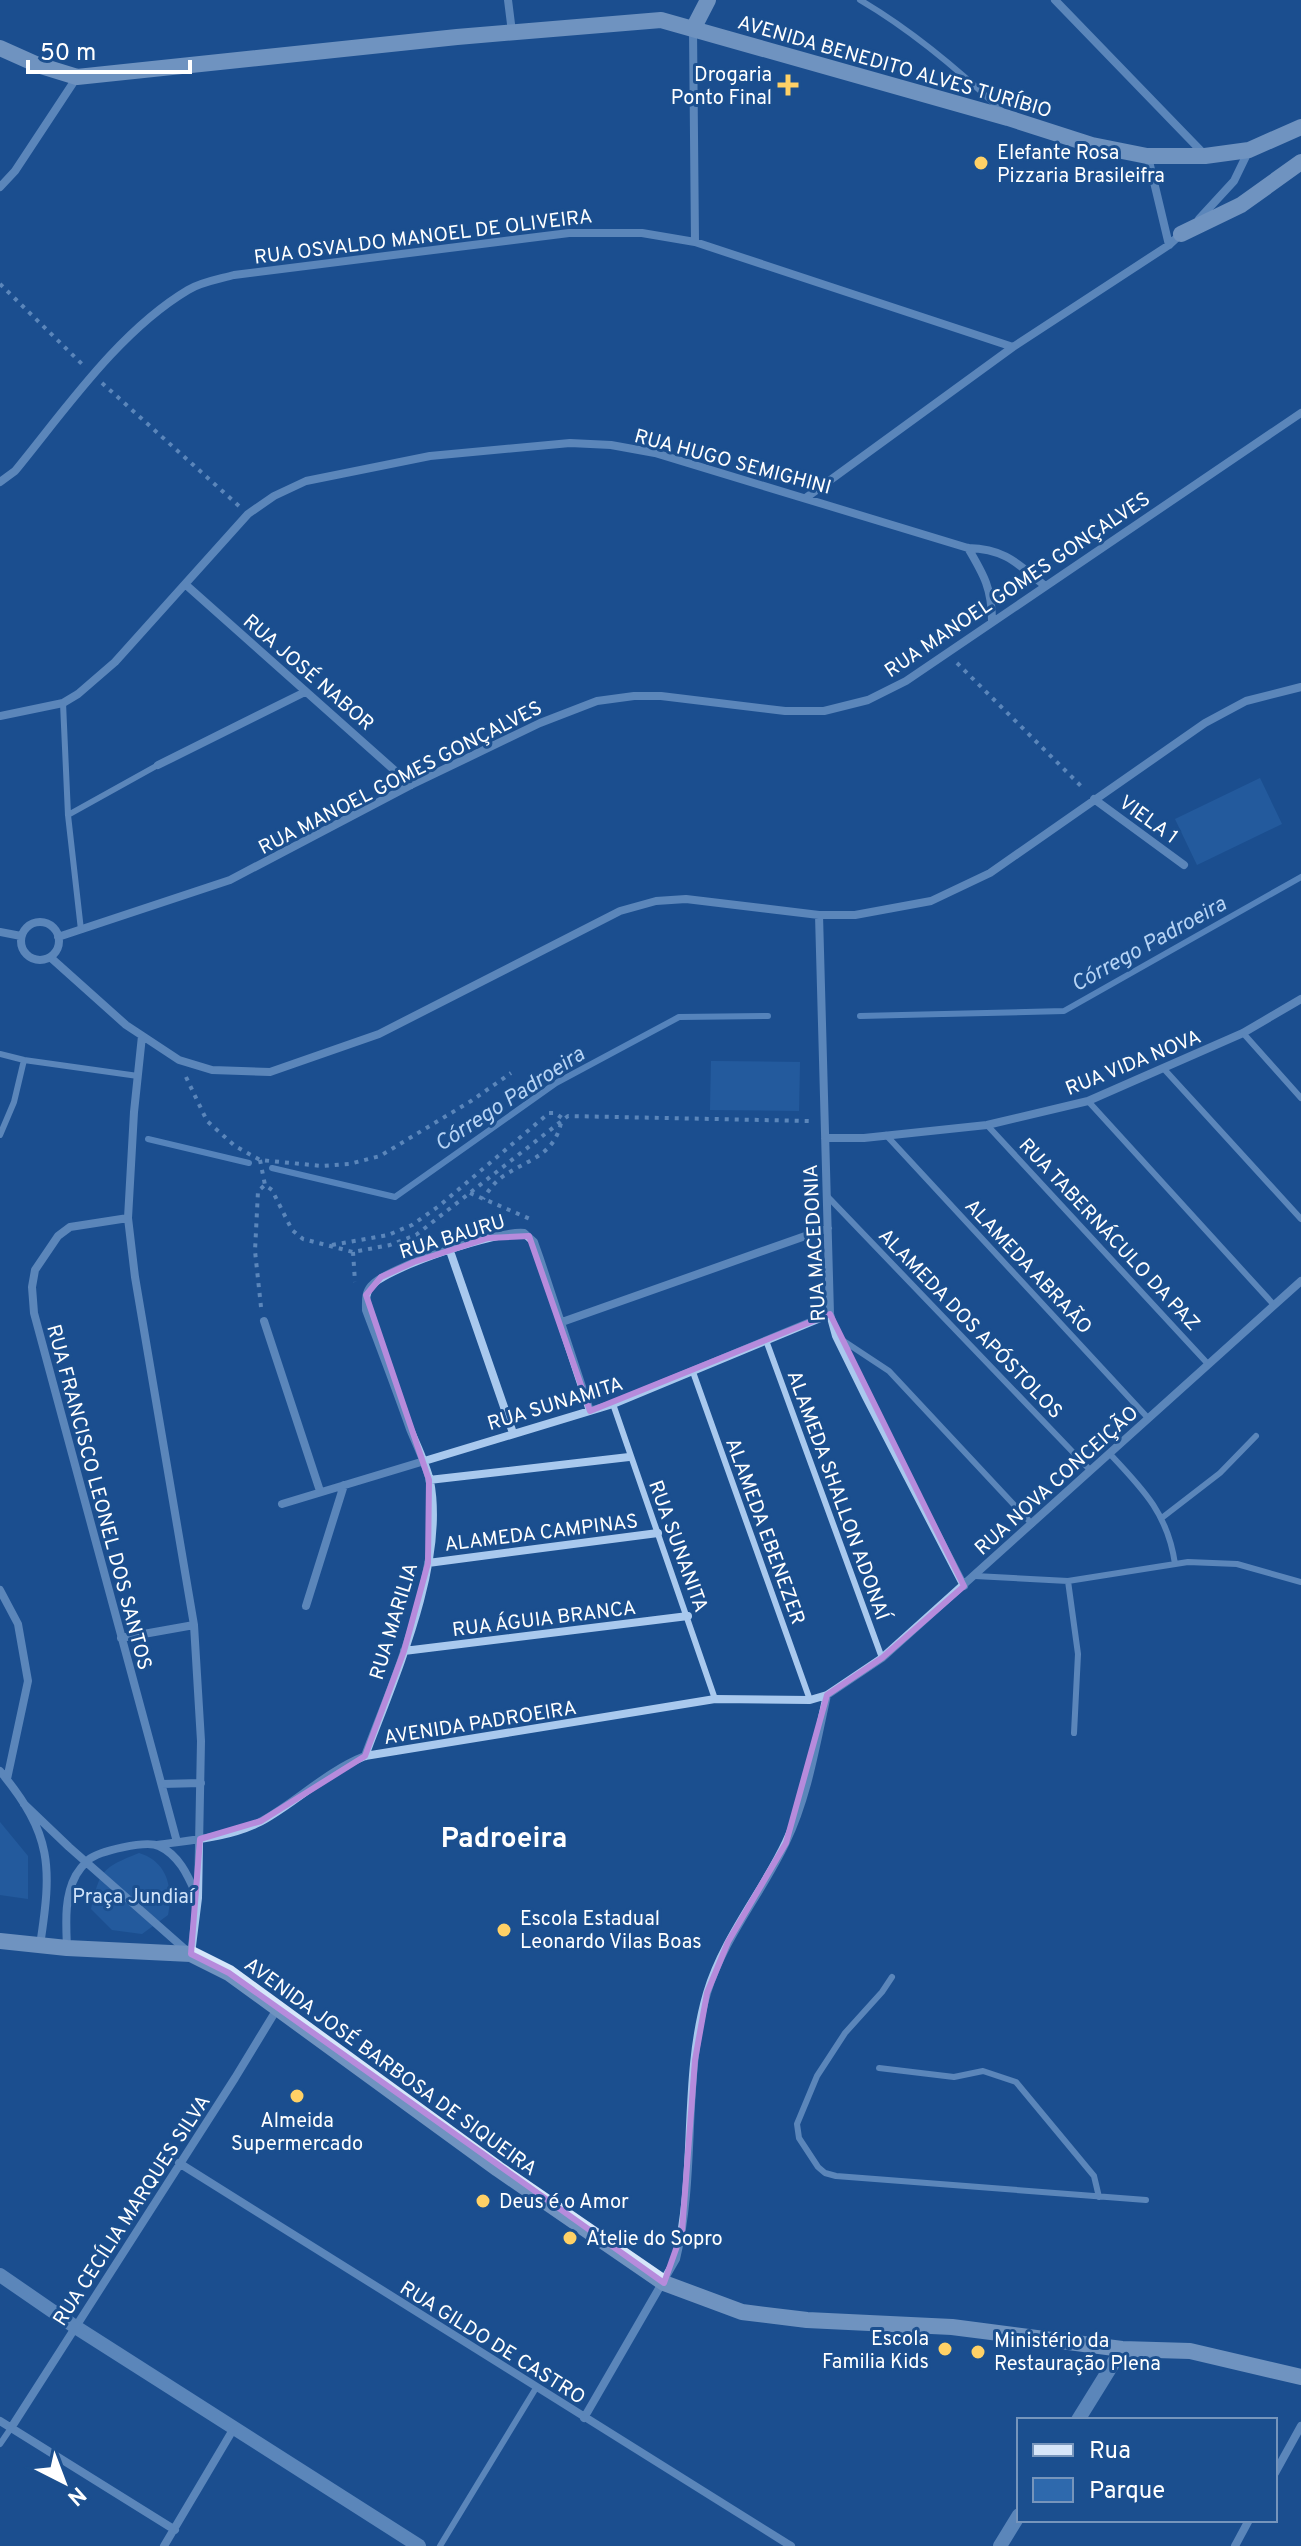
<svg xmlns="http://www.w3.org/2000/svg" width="1301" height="2546" font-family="Overpass,sans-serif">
	<rect width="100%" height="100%" fill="#1b4f8f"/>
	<path fill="#2e69ad" d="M1260,778L1282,824L1197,865L1175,819Z
		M711,1061L800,1062L799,1111L710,1110Z
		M0,1822L28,1856V1899L0,1895Z
		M139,1853C168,1862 173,1888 168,1915L142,1934L112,1930L91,1909C100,1870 102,1868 139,1853Z"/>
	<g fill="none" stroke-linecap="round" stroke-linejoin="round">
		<path stroke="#9cc4f0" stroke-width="6" d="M860,1016L1064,1011L1301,877
			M148,1139L249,1163
			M272,1168L395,1197L556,1083L679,1017L768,1016"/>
		<path stroke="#a9c9ee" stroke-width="4" stroke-dasharray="4 6" stroke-linecap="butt" d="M0,284L84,366
			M102,383L239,506
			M957,663L1084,789
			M186,1077L207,1121L235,1146L260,1160L322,1166L349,1164L380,1156L471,1101L511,1073
			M260,1160L265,1185L272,1190L292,1230L303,1239L353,1252L390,1245L416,1235L568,1116L810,1121
			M470,1193L530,1219
			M332,1245L388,1235L412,1225L439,1206L549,1113H555L562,1118C556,1155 531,1158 505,1175C495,1181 489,1190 483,1199
			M353,1252L355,1282
			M261,1307L255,1251L258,1191L265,1185"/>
		<path stroke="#a9c9ee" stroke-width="6" d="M860,0C913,31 959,70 1003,112
			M63,703L68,815L81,930
			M68,815L158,765
			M1243,1033L1301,1098
			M0,1054L24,1060L138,1076
			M1164,1069L1301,1219
			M1088,1101L1274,1305
			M987,1125L1208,1364
			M0,1135L14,1102L24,1060
			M886,1135L1148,1418
			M828,1197L1090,1470
			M836,1336L889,1371L1032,1524
			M767,1343L882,1658
			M693,1372L810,1700
			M613,1404L715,1699
			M1109,1453C1143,1489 1168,1514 1175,1564
			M1163,1517L1220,1473L1256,1436
			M975,1576L1068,1581
			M1074,1733L1078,1654L1068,1581L1188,1562L1237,1564L1301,1582
			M892,1977L882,1992L845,2033L817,2076L797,2124L799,2138L818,2167L825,2173L836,2176L1146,2200
			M879,2068L954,2077L983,2071L1016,2082L1094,2176L1099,2197
			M0,2444L11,2428
			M440,2546L536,2388"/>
		<path stroke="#a9c9ee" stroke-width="8" d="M508,0L512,32
			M1055,0L1205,155
			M693,30L695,242
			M1148,157L1169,245
			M0,187L15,171L77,77
			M1199,219L1234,181L1249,150
			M0,482L15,471C65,410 119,331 188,290C201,282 220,279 234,275L569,233H642L695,242L1013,347
			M807,497L1013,347L1169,245L1182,233
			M968,548C984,575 992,589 992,621
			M185,584L411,785
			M0,716L63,703L78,694L115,662L248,514L274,496L306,481L430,456L570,443L611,445L655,453L968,548C1005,549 1017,563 1044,585
			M158,765L305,692
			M1094,799L1184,865
			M819,915L830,1314L836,1336L866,1397L964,1586
			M21 941a19 19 0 1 1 38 0a19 19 0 1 1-38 0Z
			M0,932L21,936
			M58,937L230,880L411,785L540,723L597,701L634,696H661L785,711H824L868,700L906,681L1301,413
			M50,957L126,1025L179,1060L212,1070L270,1072L379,1034L620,911L656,901L686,899L819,915H855L931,901L990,873L1205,723L1246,701L1301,687
			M142,1036L134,1112L128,1218L135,1277L194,1625L201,1741L198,1898L191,1954
			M825,1138H864L987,1125L1088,1101L1243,1033L1301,999
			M128,1218L70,1227L58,1236L35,1270L32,1287L34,1313L177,1842
			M450,1251L513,1433
			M264,1321L320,1491
			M562,1322L828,1228
			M429,1480L629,1457
			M282,1504L613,1404L830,1314
			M428,1563L658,1533
			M0,1590L18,1624L28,1681L7,1779
			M306,1606L344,1485
			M121,1638L194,1625
			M404,1651L688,1616
			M365,1756C394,1678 446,1564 430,1481C426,1464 417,1446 410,1429C396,1389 381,1350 366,1310C366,1301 365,1293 371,1286C387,1267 499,1230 524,1233L534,1242L540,1259L590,1411
			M0,1771C53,1835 52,1867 40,1945
			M162,1784L201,1783
			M24,1804L69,1847L187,1951
			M157,1845C191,1840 228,1838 260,1822C297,1802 325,1772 365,1756L715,1699L810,1700L827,1695L882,1658L1301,1281
			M67,1948C66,1923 64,1897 76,1875C79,1870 84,1864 88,1860C99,1851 146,1840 159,1846C179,1855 188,1876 196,1894
			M179,2163L791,2546
			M584,2418L676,2259C697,2172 682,2079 707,1993C724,1937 762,1893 786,1842C808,1796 816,1744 827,1695
			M0,2421L175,2530
			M11,2428L235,2078L277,2009
			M1275,2473L1301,2426
			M164,2546L234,2428
			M1235,2546L1249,2520"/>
		<path stroke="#a9c9ee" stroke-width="14" d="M0,2275L74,2326L419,2546
			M1078,2420L1122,2349
			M1000,2546L1019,2515"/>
		<path stroke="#d6e6fa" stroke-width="16" d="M693,29L708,0
			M0,48L38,65L77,77L457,37L661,20L1008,118L1092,145L1147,156H1205L1249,150L1301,127
			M1181,234L1241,205L1301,162
			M0,1941L67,1948L191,1954L229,1973L498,2169L664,2283L742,2312L807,2320L952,2327L1122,2349L1190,2351L1301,2377"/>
	</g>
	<path d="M0 0H1301V2546H0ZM529,1236L590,1411L830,1314L964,1586L882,1658L827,1695L786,1843L728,1942L707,1993L695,2060L682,2232L664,2283L229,1973L191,1954L200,1839L261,1821L365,1756L404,1651L428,1563L429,1480L366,1295L381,1277L414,1262L488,1238Z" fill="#1b4f8f" fill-opacity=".55" fill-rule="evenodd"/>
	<path fill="none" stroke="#b68bdc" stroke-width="6" stroke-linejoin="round" d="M529,1236L590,1411L830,1314L964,1586L882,1658L827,1695L786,1843L728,1942L707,1993L695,2060L682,2232L664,2283L229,1973L191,1954L200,1839L261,1821L365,1756L404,1651L428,1563L429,1480L366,1295L381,1277L414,1262L488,1238Z"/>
	<g fill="#ffd166" stroke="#1b4f8f" stroke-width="3">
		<path d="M784 73h8v8h8v8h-8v8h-8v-8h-8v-8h8z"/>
		<circle cx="981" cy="163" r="8"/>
		<circle cx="504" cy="1930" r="8"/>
		<circle cx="297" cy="2096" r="8"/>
		<circle cx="483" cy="2201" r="8"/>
		<circle cx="570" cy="2238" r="8"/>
		<circle cx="945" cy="2349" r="8"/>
		<circle cx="978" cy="2352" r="8"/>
	</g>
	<g text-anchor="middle" stroke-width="6" stroke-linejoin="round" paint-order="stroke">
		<g font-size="20" fill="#fff" stroke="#1b4f8f">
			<text transform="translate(895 66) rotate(16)" y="7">AVENIDA BENEDITO ALVES TURÍBIO</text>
			<text transform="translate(423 236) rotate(-7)" y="7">RUA OSVALDO MANOEL DE OLIVEIRA</text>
			<text transform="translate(733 461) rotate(15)" y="7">RUA HUGO SEMIGHINI</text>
			<text transform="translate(1017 584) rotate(-34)" y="7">RUA MANOEL GOMES GONÇALVES</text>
			<text transform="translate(309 672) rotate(41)" y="7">RUA JOSÉ NABOR</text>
			<text transform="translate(400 777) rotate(-27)" y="7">RUA MANOEL GOMES GONÇALVES</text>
			<text transform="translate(1149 819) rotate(36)" y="7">VIELA 1</text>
			<text transform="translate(1133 1062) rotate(-22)" y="7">RUA VIDA NOVA</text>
			<text transform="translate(1110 1234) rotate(47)" y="7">RUA TABERNÁCULO DA PAZ</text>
			<text transform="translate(452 1236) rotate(-17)" y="7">RUA BAURU</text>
			<text transform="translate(814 1243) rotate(-93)" y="7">RUA MACEDONIA</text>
			<text transform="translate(1029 1266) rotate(47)" y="7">ALAMEDA ABRAÃO</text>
			<text transform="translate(971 1323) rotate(46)" y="7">ALAMEDA DOS APÓSTOLOS</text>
			<text transform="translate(555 1403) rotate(-17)" y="7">RUA SUNAMITA</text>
			<text transform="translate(1056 1480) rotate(-42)" y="7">RUA NOVA CONCEIÇÃO</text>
			<text transform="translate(839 1495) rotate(70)" y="7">ALAMEDA SHALLON ADONAÍ</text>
			<text transform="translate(100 1497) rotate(75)" y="7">RUA FRANCISCO LEONEL DOS SANTOS</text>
			<text transform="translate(766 1531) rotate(70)" y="7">ALAMEDA EBENEZER</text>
			<text transform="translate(541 1532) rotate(-7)" y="7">ALAMEDA CAMPINAS</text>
			<text transform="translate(679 1546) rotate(70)" y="7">RUA SUNANITA</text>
			<text transform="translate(544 1618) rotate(-7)" y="7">RUA ÁGUIA BRANCA</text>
			<text transform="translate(393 1621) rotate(-73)" y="7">RUA MARILIA</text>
			<text transform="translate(480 1722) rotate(-9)" y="7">AVENIDA PADROEIRA</text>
			<text transform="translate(391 2066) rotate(36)" y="7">AVENIDA JOSÉ BARBOSA DE SIQUEIRA</text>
			<text transform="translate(131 2210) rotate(-57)" y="7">RUA CECÍLIA MARQUES SILVA</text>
			<text transform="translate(493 2342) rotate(32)" y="7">RUA GILDO DE CASTRO</text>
		</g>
		<g font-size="20" fill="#fff" stroke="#1b4f8f" text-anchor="start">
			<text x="772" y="81" text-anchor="end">Drogaria<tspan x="772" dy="23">Ponto Final</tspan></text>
			<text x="997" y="159">Elefante Rosa<tspan x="997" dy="23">Pizzaria Brasileifra</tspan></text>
			<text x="520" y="1925">Escola Estadual<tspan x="520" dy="23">Leonardo Vilas Boas</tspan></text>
			<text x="297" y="2127" text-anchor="middle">Almeida<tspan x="297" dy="23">Supermercado</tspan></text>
			<text x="499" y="2208">Deus é o Amor</text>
			<text x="586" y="2245">Atelie do Sopro</text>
			<text x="929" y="2345" text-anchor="end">Escola<tspan x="929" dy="23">Familia Kids</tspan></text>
			<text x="994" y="2347">Ministério da<tspan x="994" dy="23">Restauração Plena</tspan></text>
		</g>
		<g font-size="20" fill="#cfe3fa" stroke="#1b4f8f">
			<text x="133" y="1903">Praça Jundiaí</text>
		</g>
		<g font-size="22" font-style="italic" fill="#b5d3f5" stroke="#1b4f8f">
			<text transform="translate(1148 943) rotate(-29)" y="8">Córrego Padroeira</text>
			<text transform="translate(509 1098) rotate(-33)" y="8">Córrego Padroeira</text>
		</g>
		<g font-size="28" font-weight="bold" fill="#fff" stroke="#1b4f8f">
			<text x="504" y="1847">Padroeira</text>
		</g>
	</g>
	<rect x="1017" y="2418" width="260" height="104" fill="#1b4f8f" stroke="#7695bc" stroke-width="2"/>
	<rect x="1033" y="2444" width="40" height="12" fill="#d6e6fa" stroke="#7695bc" stroke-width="2"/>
	<text x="1089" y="2458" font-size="24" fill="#ffffff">Rua</text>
	<rect x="1033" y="2478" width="40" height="24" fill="#2e69ad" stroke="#7695bc" stroke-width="2"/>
	<text x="1089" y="2498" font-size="24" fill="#ffffff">Parque</text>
	<g transform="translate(64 2482) rotate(138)" stroke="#1b4f8f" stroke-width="6" paint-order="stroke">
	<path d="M0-6L14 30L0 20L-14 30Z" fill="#ffffff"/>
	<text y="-12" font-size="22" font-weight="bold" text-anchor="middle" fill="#ffffff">N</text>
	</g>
	<path d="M28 60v12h162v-12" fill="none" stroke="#ffffff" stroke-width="4"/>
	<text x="40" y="60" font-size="24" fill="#ffffff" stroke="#1b4f8f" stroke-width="6" paint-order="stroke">50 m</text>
</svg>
